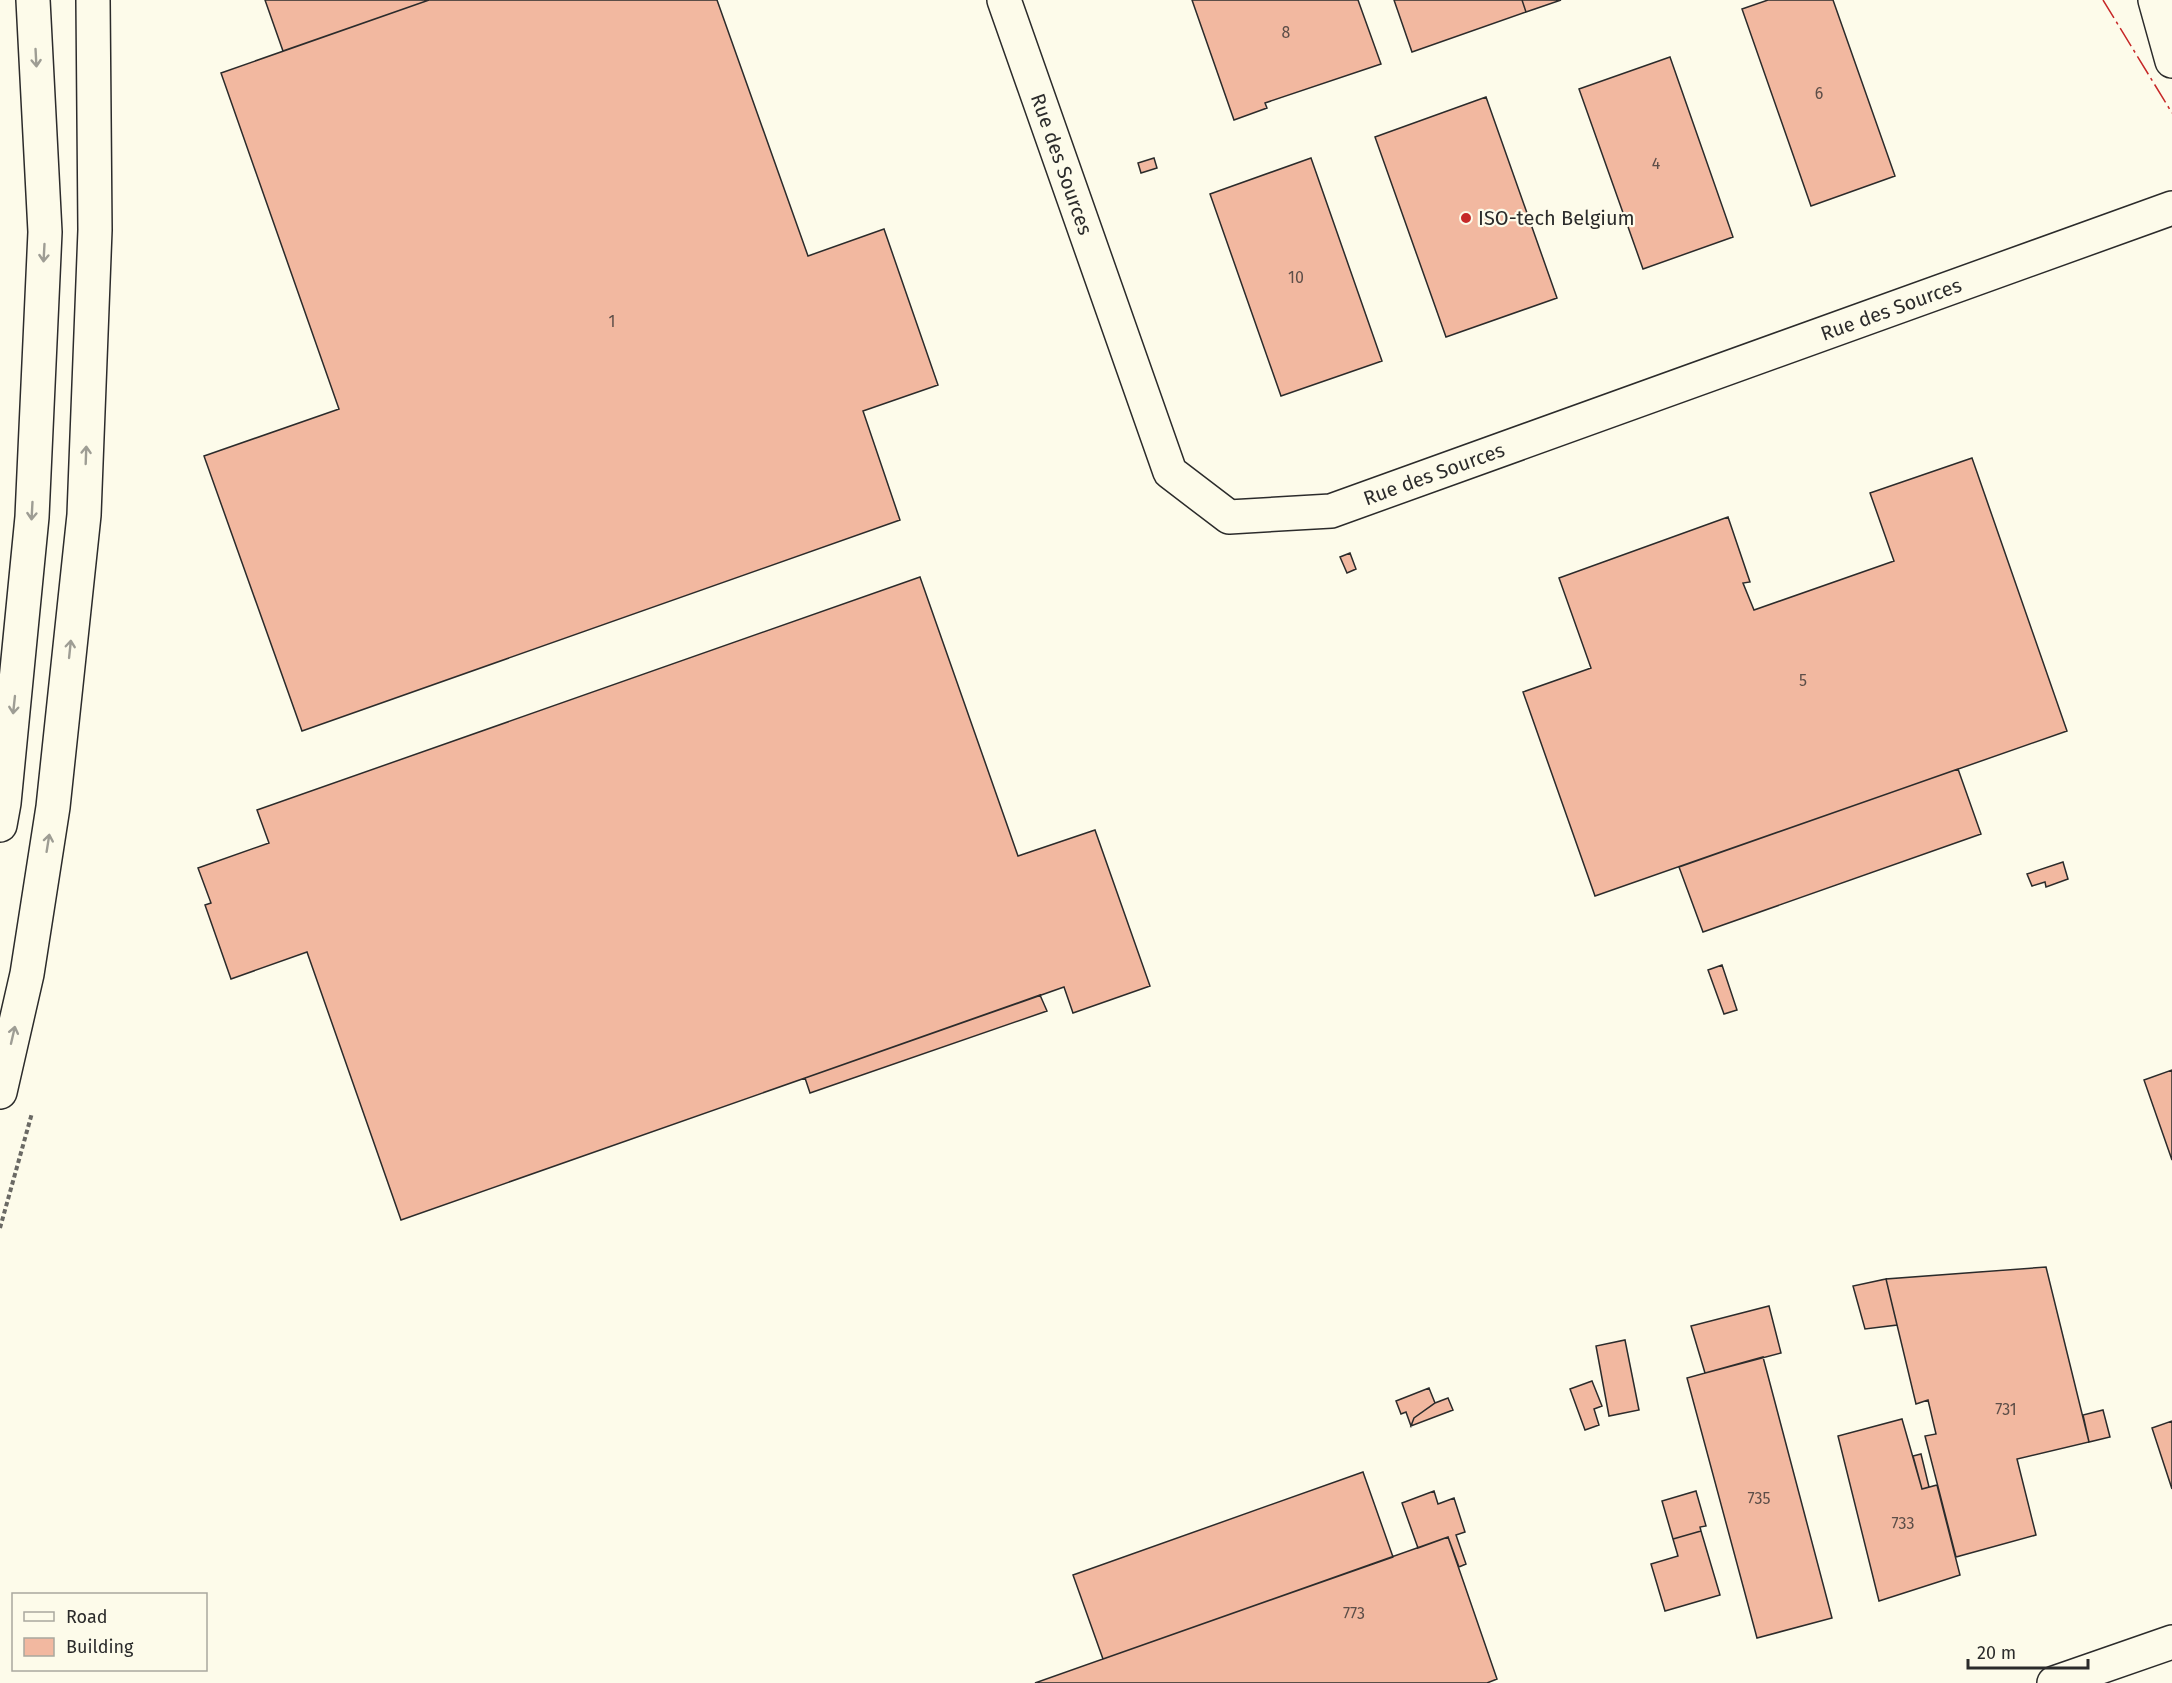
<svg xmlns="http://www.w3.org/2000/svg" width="2172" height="1683" font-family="'Fira Sans',sans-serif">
	<rect width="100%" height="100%" fill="#fdfbea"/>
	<path fill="#f2b8a0" stroke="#2b2b2b" stroke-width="1.5" d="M265,0H429L283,51Z
		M429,0H717L808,256L884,229L938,385L863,411L900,520L302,731L204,456L339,409L221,73Z
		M1192,0H1358L1381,64L1265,103L1267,108L1234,120Z
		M1394,0H1522L1526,12L1412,52Z
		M1522,0H1561L1526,12Z
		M1768,0H1833L1895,176L1811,206L1742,9Z
		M1670,57L1733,237L1643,269L1579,89Z
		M1486,97L1557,298L1446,337L1375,137Z
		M1154,158L1157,168L1141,173L1138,163Z
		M1311,158L1382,361L1281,396L1210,194Z
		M1972,458L2067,731L1595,896L1523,692L1591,668L1559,578L1728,517L1750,582L1743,583L1754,610L1894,561L1870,493Z
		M1350,553L1356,569L1347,573L1340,557Z
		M920,577L1018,856L1095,830L1150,986L1073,1013L1064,987L401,1220L307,952L231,979L205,905L211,903L198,868L269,843L257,810Z
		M1958,769L1981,834L1703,932L1679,867Z
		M2063,862L2068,879L2046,887L2045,882L2032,886L2027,874Z
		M1722,965L1737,1010L1724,1014L1708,970Z
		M1040,995L1047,1011L810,1093L805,1078Z
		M2172,1070V1160L2144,1080Z
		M2046,1267L2089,1442L2017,1459L2036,1535L1956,1557L1925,1436L1936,1434L1928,1400L1916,1404L1886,1279Z
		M1886,1279L1897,1325L1865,1329L1853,1286Z
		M1769,1306L1781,1353L1705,1373L1691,1326Z
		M1625,1340L1639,1410L1609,1416L1596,1346Z
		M1763,1357L1832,1618L1757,1638L1687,1378Z
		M1592,1381L1602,1406L1594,1409L1599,1425L1585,1430L1570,1389Z
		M1429,1388L1435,1403L1414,1418L1411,1426L1406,1412L1401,1414L1396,1401Z
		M1448,1398L1453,1410L1411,1426L1414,1418L1435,1403Z
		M2103,1410L2110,1437L2089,1442L2083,1415Z
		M1902,1419L1922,1489L1937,1485L1960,1575L1879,1601L1838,1436Z
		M2172,1421V1489L2152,1428Z
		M1921,1454L1929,1487L1922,1489L1913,1456Z
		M1363,1472L1393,1557L1103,1659L1073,1575Z
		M1434,1491L1438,1504L1454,1498L1465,1532L1456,1535L1466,1564L1459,1567L1448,1537L1418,1548L1402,1503Z
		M1696,1491L1706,1526L1700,1527L1701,1531L1673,1539L1662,1501Z
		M1701,1531L1720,1595L1665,1611L1651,1564L1678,1556L1673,1539Z
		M1448,1537L1497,1679L1487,1683H1035Z"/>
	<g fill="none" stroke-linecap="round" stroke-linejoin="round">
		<defs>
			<g id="minor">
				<path id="s1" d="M1004,0L1170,472L1229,517L1331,511L2172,208"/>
				<path d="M2155,0L2172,61"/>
			</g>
			<path id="major" d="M2054,1683L2172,1642"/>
			<path id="highway" d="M0,825L4,803L32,517L45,232L33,0
				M0,1092L27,974L53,807L84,515L95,230L93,0"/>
		</defs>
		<use href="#minor" stroke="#2b2b2b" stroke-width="36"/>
		<use href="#major" stroke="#2b2b2b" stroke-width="36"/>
		<use href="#highway" stroke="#2b2b2b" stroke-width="36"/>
		<path stroke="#6a6964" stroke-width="4" stroke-dasharray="4.5 3" stroke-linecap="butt" d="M0,1228L32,1113"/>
		<use href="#minor" stroke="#fdfbea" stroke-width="33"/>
		<use href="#major" stroke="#fdfbea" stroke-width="33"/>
		<use href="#highway" stroke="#fdfbea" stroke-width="33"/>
		<path stroke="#c62828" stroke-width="1.5" stroke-dasharray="21 4.5 3 4.5" stroke-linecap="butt" d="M2103,0L2172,113"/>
	</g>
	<defs><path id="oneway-shaft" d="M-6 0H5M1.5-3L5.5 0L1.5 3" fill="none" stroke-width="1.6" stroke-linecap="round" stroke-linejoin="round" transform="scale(1.5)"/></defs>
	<g stroke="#9e9d94">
		<use href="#oneway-shaft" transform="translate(36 58) rotate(87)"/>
		<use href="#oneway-shaft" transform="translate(44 253) rotate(93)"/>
		<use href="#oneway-shaft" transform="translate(86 455) rotate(-88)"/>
		<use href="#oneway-shaft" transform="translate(32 511) rotate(93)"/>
		<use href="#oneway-shaft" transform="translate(70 649) rotate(-84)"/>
		<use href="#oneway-shaft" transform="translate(14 705) rotate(96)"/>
		<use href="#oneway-shaft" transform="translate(48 843) rotate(-81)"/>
		<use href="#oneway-shaft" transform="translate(13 1035) rotate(-77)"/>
	</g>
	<circle fill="#c62828" stroke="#fdfbea" stroke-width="2" cx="1466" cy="218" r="6"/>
	<g text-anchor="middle" stroke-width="4.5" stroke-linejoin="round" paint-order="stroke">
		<g font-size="16" fill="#5d4e48">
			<text x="1286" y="38">8</text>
			<text x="1819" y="99">6</text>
			<text x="1656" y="169">4</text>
			<text x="1296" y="283">10</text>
			<text x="612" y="327">1</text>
			<text x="1803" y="686">5</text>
			<text x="2006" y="1415">731</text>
			<text x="1759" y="1504">735</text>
			<text x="1903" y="1529">733</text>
			<text x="1354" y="1619">773</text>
		</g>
		<g font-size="20" fill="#2b2b2b" stroke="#fdfbea">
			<text dy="7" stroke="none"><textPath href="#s1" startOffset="174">Rue des Sources</textPath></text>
			<text dy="7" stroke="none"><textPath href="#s1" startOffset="1272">Rue des Sources</textPath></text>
			<text dy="7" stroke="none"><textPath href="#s1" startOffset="786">Rue des Sources</textPath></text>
		</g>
		<g font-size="20" fill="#2b2b2b" stroke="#fdfbea" text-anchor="start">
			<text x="1478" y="225">ISO-tech Belgium</text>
		</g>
	</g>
	<rect x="12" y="1593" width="195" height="78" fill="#fdfbea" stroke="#a9a89e" stroke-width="1.5"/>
	<rect x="24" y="1612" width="30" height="9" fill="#fdfbea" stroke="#a9a89e" stroke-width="1.5"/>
	<text x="66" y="1623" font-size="18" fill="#2b2b2b">Road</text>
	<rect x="24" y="1638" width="30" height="18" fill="#f2b8a0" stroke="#a9a89e" stroke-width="1.5"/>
	<text x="66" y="1653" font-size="18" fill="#2b2b2b">Building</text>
	<path d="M1968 1659v9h120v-9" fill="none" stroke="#2b2b2b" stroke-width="3"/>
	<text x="1977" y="1659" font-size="18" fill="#2b2b2b" stroke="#fdfbea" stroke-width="4.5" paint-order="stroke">20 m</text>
</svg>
